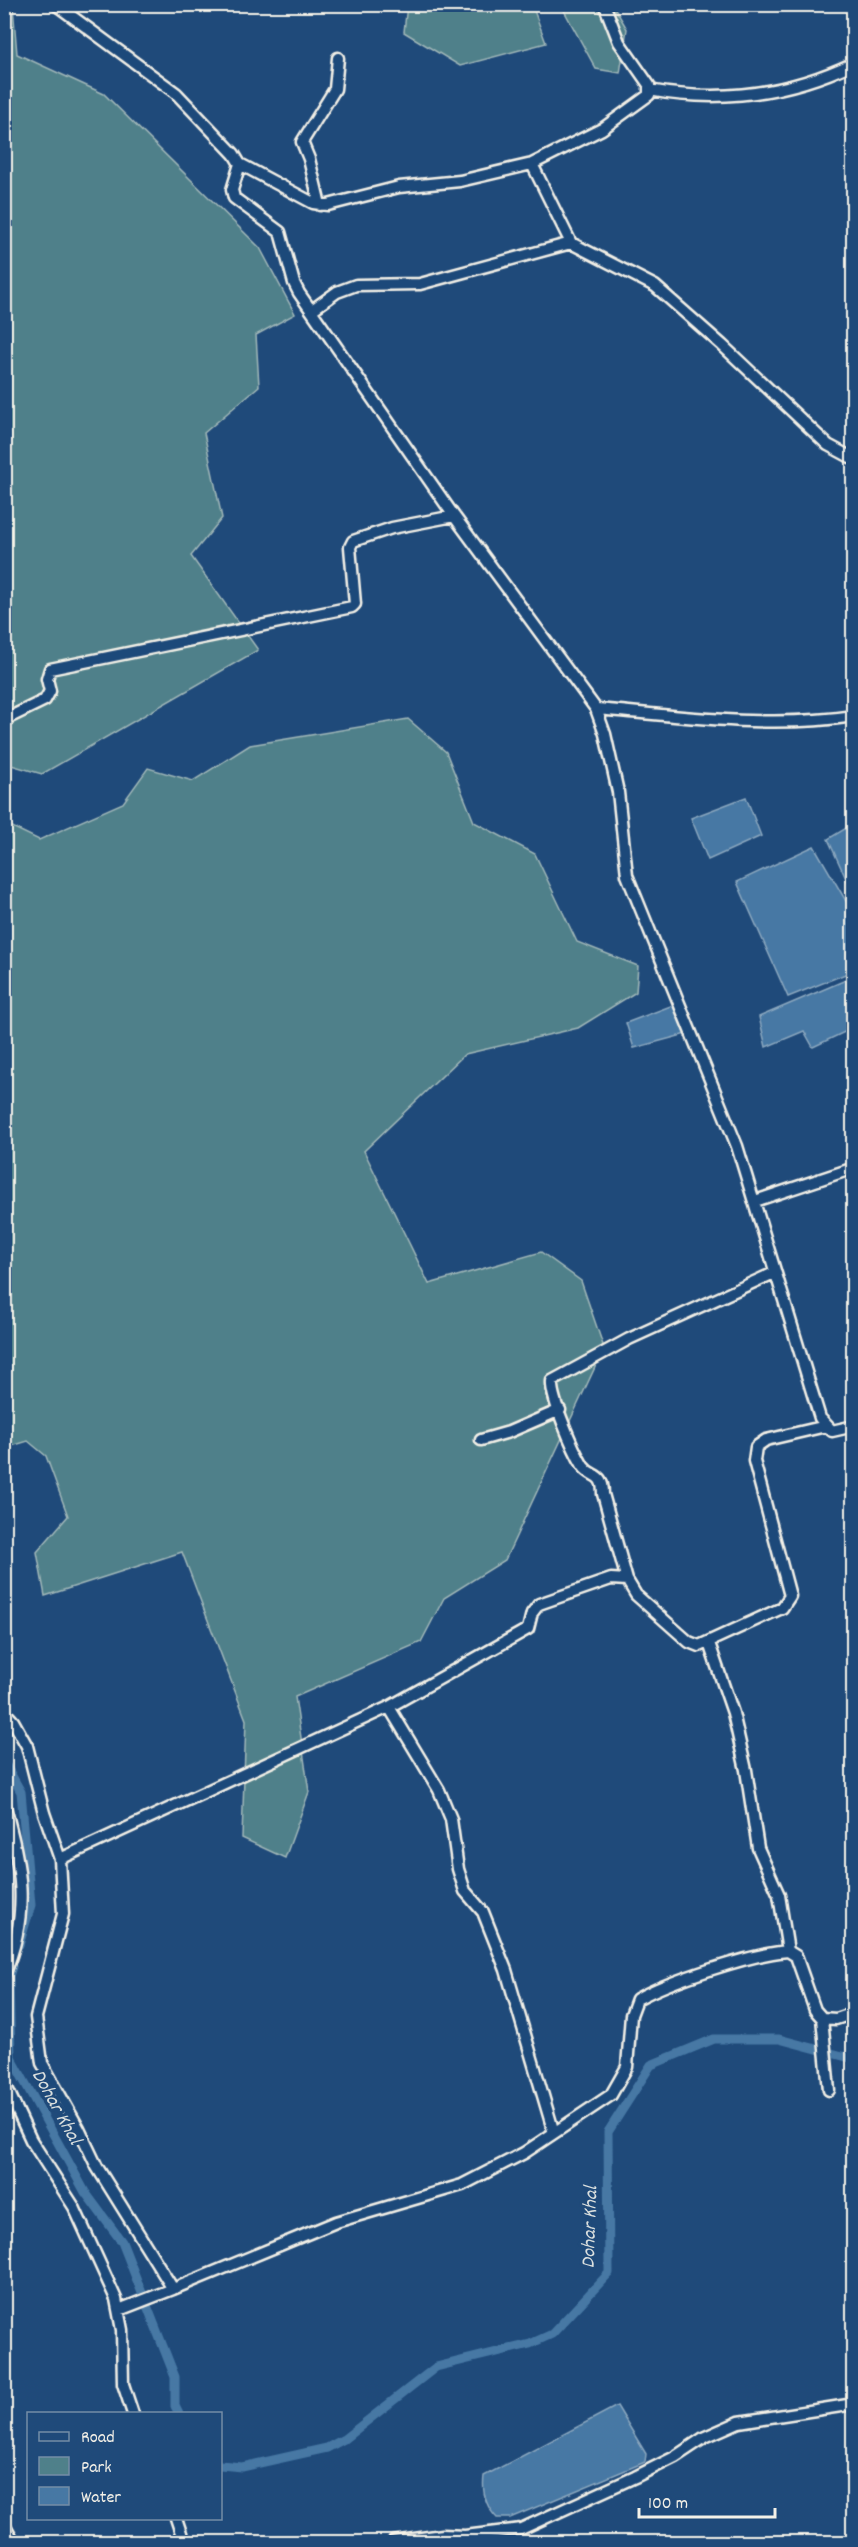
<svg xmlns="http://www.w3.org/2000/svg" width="858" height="2547" font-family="Dekko,sans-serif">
	<rect width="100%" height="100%" fill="#1f4a7a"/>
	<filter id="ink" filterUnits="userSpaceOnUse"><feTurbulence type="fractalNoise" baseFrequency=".0167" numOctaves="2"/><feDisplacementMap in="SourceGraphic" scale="12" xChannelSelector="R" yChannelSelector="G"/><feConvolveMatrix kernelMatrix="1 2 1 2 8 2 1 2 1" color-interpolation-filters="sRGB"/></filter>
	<g filter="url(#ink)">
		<path fill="#4f808a" stroke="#a2b8b9" stroke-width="1.5" d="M4,5L13,6L17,54L104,94L260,248L295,314L256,335L259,386L204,433L222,518L191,556L258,650L42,774L4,763Z
			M407,5H497L490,8L532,5L546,43L460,66L404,32Z
			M561,5H613L627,29L620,73L596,69Z
			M408,719L446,752L474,822L535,854L577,942L638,966L636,992L578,1028L465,1054L364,1151L429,1284L541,1252L581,1281L604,1348L505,1560L444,1598L421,1642L295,1697L309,1792L285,1858L242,1838L246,1720L182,1552L45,1596L37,1552L68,1516L46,1456L28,1441L5,1448L4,823L39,840L123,803L148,768L193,781L250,745Z"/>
		<path fill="#4778a4" stroke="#8ca8bf" stroke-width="1.5" d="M746,797L761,836L708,860L691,818Z
			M853,824V894L828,839Z
			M814,846L853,913V971L788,997L737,882Z
			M853,977V1028L813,1047L804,1031L766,1047L759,1017Z
			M676,1004L690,1033L634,1048L626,1023Z
			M617,2406L646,2454L645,2462L510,2518H497C485,2506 482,2492 484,2476Z"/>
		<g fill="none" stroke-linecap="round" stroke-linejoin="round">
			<path stroke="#4778a4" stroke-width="9" d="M4,1762L21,1792L31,1905L19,1945
				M12,1967L9,1976L11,2057L85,2192L122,2242L175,2377V2406L179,2414
				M220,2465L242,2467L327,2448L344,2439L436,2367L530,2344L552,2334L609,2273L608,2132L651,2065L714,2039H779L854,2059"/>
			<defs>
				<path id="minor" d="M55,4L176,93L234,154L240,164L232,190L234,198L280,232L294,283L299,293L454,516L596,709L605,734L618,792L627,875L737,1146L820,1418L832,1431L854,1426
					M649,90C719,103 789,94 854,63
					M240,164L313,203L328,205L399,187L460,181L532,164L602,129L649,95V85L619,42L604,4
					M532,164L571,243L655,286L722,345L828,445L854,459
					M320,205L309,159L302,142L335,89L338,58
					M312,310L337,292L356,285L420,284L571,243
					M596,709C682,716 768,729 854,716
					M4,720L45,700L50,691L47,679L50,669L352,607L355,604L350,547L353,541L392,528L454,516
					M755,1201L854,1168
					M481,1440L509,1432L560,1410
					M627,1580L603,1494C603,1471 592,1479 583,1466C574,1451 550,1397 552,1381L629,1339L774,1273
					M709,1643L733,1713L746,1770L758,1848L779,1895L788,1951
					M389,1707L439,1790L451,1819L458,1869L465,1891L483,1912L506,1970L554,2133
					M4,1711L13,1721L27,1746L44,1813L60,1859L63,1914L36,2017L42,2063L79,2129L97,2167L173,2289L119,2310
					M4,1803C21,1867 31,1911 4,1975
					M60,1859L389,1707L528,1629L532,1613L539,1604L611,1579L627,1580L636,1595L689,1642L699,1646L782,1608L790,1596L754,1461L756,1447L766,1440L826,1426
					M822,2018L829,2090
					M4,2082L31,2140L74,2207L116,2299L122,2330L123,2384L133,2414
					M173,2289L336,2222L462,2185L524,2153L611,2095L627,2067L631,2015L637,1999C669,1981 752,1954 788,1951L796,1956L815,2010L822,2018L836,2019L854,2013
					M176,2518L184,2542
					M4,2524L14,2542
					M393,2542L443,2535L465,2536L521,2529L635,2477L675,2457L705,2437L739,2422L854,2404"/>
			</defs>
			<use href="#minor" stroke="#f4f1e8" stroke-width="15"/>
			<use href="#minor" stroke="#1f4a7a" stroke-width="10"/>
		</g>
	</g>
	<g text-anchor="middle" stroke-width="6" stroke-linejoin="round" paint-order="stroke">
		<g font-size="20" font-style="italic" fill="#dadfde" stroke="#1f4a7a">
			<text transform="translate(58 2106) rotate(61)" y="7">Dohar Khal</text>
			<text transform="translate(588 2227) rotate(-88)" y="7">Dohar Khal</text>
		</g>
	</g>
	<rect width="858" height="2547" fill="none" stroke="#1f4a7a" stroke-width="24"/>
	<rect x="12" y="12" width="834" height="2523" fill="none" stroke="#f4f1e8" stroke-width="2" filter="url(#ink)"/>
	<rect x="27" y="2412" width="195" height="108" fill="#1f4a7a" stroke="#748da6" stroke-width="1.5"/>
	<rect x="39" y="2432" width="30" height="9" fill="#1f4a7a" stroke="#748da6" stroke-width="1.5"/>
	<text x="81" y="2442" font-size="18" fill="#f4f1e8">Road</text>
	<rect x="39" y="2457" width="30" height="18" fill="#4f808a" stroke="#748da6" stroke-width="1.5"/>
	<text x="81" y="2472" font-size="18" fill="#f4f1e8">Park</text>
	<rect x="39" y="2487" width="30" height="18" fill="#4778a4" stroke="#748da6" stroke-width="1.5"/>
	<text x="81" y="2502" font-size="18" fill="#f4f1e8">Water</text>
	<path d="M639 2508v9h136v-9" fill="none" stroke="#f4f1e8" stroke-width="3"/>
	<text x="648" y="2508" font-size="18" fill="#f4f1e8" stroke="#1f4a7a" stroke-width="4.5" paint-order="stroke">100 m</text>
</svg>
